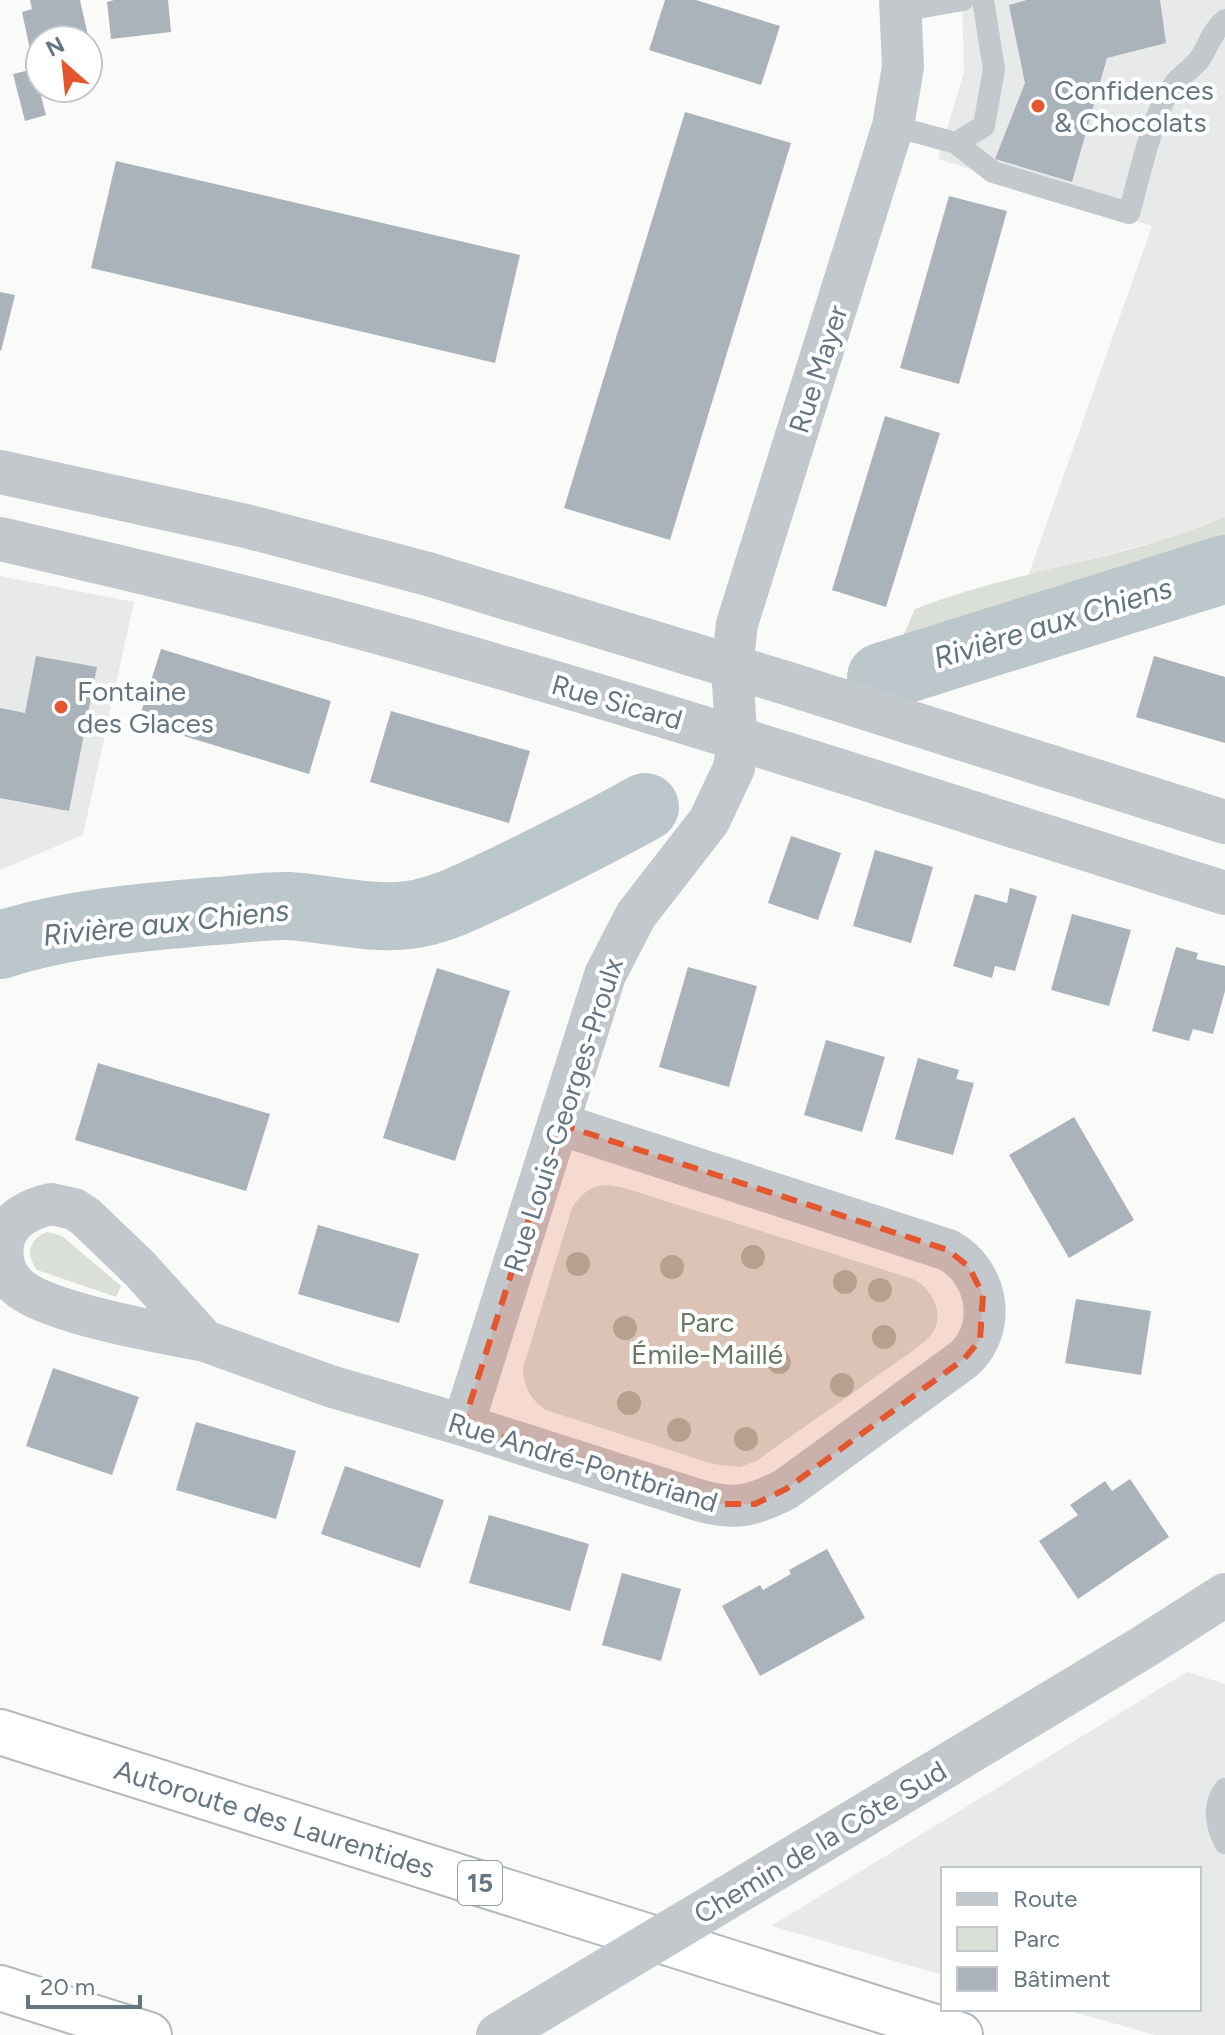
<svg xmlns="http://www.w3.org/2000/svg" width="1225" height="2035" font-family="Figtree,sans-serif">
	<rect width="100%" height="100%" fill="#fafaf8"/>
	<path fill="#e8e9e9" d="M962,0H1225V517L1184,534L1028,576L1152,226L938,159L964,72Z
		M0,576L134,602L83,835L0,870Z
		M1187,1672L1225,1684V2035H1155L1063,2009H1199V1869H943V1975L771,1926Z"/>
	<path fill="#dadfd7" d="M1225,517V593L964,662H928L903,636L915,609C1015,570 1125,560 1225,517Z
		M606,1185L621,1187L913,1279C934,1290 947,1317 929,1337C922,1345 912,1351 904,1357L756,1461L740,1467L713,1464L546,1410C530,1399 524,1387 523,1368L572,1208C581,1194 590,1186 606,1185Z
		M47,1232L62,1236L121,1286L116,1297L37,1270C25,1254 29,1239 47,1232Z"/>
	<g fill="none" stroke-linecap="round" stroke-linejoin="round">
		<path stroke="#bbc7cb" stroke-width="68" d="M881,677L1225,569
			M0,945C69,923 143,917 215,911C239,910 264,905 288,906C327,908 369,920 409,915C442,911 475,893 505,879C552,856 599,833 645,807"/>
	</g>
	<path fill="#aab3b9" d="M30,0H80L89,40H40V52L31,54L22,12L32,9Z
		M114,0H168L171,32L111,39L107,2Z
		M665,0H696L780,26L761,85L649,50Z
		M1027,0H1160L1166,43L1107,58L1072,182L995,159L1025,83L1009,5Z
		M34,69L46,115L25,121L13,74Z
		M685,112L791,143L670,540L564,508Z
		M116,161L520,255L495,363L91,268Z
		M949,196L1007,211L959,384L900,368Z
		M0,292L15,295L1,351L0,350Z
		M885,416L940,433L886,607L832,590Z
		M161,649L331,701L309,774L138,722Z
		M36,656L97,667L69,811L0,798V708L25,713Z
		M1154,656L1225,677V743L1136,717Z
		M391,711L530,751L509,823L370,782Z
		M791,836L841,853L818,920L768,903Z
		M875,850L933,867L911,943L853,926Z
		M1010,888L1037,896L1015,971L995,966L992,978L953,966L975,894L1007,903Z
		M1072,914L1131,930L1109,1006L1051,990Z
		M1176,947L1198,953L1196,959L1225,966V991L1213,1034L1193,1029L1189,1041L1152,1031Z
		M688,967L757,986L729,1087L659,1067Z
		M437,968L510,991L455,1161L383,1138Z
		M826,1040L885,1057L862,1132L804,1115Z
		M918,1058L959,1070L956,1079L974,1083L953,1155L895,1139Z
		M98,1063L270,1114L246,1191L75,1140Z
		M1074,1117L1134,1220L1069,1258L1009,1155Z
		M318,1225L419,1254L399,1323L298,1294Z
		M1076,1299L1151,1311L1141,1375L1065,1363Z
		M53,1368L139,1397L112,1475L26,1446Z
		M196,1422L296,1451L276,1519L176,1490Z
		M345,1466L444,1500L420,1568L321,1534Z
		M1130,1479L1169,1537L1078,1599L1039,1541L1078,1515L1070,1505L1105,1481L1112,1491Z
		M489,1515L589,1544L570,1611L469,1583Z
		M827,1549L865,1618L760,1676L722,1606L760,1585L763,1590L791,1574L789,1570Z
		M622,1573L681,1589L661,1661L602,1645Z"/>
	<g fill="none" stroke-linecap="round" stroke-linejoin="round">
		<defs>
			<g id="motorway">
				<path id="s1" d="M0,1732L960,2035"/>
				<path d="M0,1988L149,2035"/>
			</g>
		</defs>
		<use href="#motorway" stroke="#b4b9bd" stroke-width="48"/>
		<path stroke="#c3c8cc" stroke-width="22" d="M901,11L963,0
			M893,126L956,143L984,126L994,69L983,0
			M956,143L993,172L1129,213C1139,179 1153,109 1175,83C1183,73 1194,68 1201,57C1209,44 1213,30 1225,20
			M1225,1789C1212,1806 1216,1825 1225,1843"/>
		<path stroke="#c3c8cc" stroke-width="42" d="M51,1204L74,1209L86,1217L140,1269L205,1341C163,1333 44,1313 16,1285C4,1273 0,1256 4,1239C10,1218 32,1208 51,1204Z
			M205,1341L330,1386L463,1425L698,1500C735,1511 753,1506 786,1489L964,1359C998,1327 988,1272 948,1250L559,1124
			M463,1425L605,975L636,915L709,821L734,768L737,749L732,666L737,624L893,126L903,67L900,0"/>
		<path stroke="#c3c8cc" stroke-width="44" d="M0,472L246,526L428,574L786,683L1225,822
			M0,539C150,574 300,609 448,652C709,726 966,812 1225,893
			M725,1899L1142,1648L1225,1595"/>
		<use href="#motorway" stroke="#fff" stroke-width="44"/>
		<path stroke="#c3c8cc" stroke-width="44" d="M498,2035L725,1899"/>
	</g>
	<g fill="#aab4a7">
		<circle cx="753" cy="1257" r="12"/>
		<circle cx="578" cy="1264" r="12"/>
		<circle cx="672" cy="1267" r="12"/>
		<circle cx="845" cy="1282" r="12"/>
		<circle cx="880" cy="1290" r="12"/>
		<circle cx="625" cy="1328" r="12"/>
		<circle cx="884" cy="1337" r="12"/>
		<circle cx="779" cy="1362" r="12"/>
		<circle cx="842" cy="1385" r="12"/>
		<circle cx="629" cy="1403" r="12"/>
		<circle cx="679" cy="1430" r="12"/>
		<circle cx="746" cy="1439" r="12"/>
	</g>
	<path fill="#e4572e" fill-opacity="0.2" stroke="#e4572e" stroke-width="6" stroke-dasharray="16 10" stroke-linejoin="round" d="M559,1124L948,1250L969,1267L983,1295L980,1340L964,1359L786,1489L755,1504H711L463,1425Z"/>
	<g fill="#e4572e" stroke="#fff" stroke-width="3">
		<circle cx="1038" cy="106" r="8"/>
		<circle cx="61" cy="707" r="8"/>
	</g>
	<g text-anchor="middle" stroke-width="8" stroke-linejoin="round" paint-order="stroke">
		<rect fill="#fff" stroke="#939fa8" stroke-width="2" x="458" y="1861" width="44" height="44" rx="6"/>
		<g font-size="26" font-weight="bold" fill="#657683">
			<text x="480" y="1892">15</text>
		</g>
		<g font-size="28" fill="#657683" stroke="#fff" text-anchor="start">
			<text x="1054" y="100">Confidences<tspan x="1054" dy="32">&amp; Chocolats</tspan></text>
			<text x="77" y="701">Fontaine<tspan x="77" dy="32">des Glaces</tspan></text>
		</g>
		<g font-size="28" fill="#657683" stroke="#fff">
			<text transform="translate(818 369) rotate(-72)" y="10">Rue Mayer</text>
			<text transform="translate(617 702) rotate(16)" y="10">Rue Sicard</text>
			<text transform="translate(563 1115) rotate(-72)" y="10">Rue Louis-Georges-Proulx</text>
			<text transform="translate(583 1462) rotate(17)" y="10">Rue André-Pontbriand</text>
			<text dy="10" stroke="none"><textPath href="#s1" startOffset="288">Autoroute des Laurentides</textPath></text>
			<text transform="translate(820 1842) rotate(-31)" y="10">Chemin de la Côte Sud</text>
		</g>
		<g font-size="28" fill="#687a64" stroke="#fff">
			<text x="707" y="1332">Parc<tspan x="707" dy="32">Émile-Maillé</tspan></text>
		</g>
		<g font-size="30" font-style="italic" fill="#60757c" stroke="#fff">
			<text transform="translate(1053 623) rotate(-17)" y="10">Rivière aux Chiens</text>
			<text transform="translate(166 923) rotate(-6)" y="10">Rivière aux Chiens</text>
		</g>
	</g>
	<rect x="941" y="1867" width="260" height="144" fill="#ffffff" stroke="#c1c8cd" stroke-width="2"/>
	<rect x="957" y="1893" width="40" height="12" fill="#c3c8cc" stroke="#c1c8cd" stroke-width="2"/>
	<text x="1013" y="1907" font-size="24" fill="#657683">Route</text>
	<rect x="957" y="1927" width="40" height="24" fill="#dadfd7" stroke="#c1c8cd" stroke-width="2"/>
	<text x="1013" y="1947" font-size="24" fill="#657683">Parc</text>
	<rect x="957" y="1967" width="40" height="24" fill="#aab3b9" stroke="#c1c8cd" stroke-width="2"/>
	<text x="1013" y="1987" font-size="24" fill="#657683">Bâtiment</text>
	<g transform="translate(64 64) rotate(333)"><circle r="38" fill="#ffffff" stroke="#c1c8cd" stroke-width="2"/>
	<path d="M0-6L14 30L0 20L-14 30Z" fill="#e4572e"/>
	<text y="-12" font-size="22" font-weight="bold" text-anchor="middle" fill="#657683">N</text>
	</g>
	<path d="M28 1995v12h112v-12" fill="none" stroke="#657683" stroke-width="4"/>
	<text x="40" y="1995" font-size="24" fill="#657683" stroke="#ffffff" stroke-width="6" paint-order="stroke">20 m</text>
</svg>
